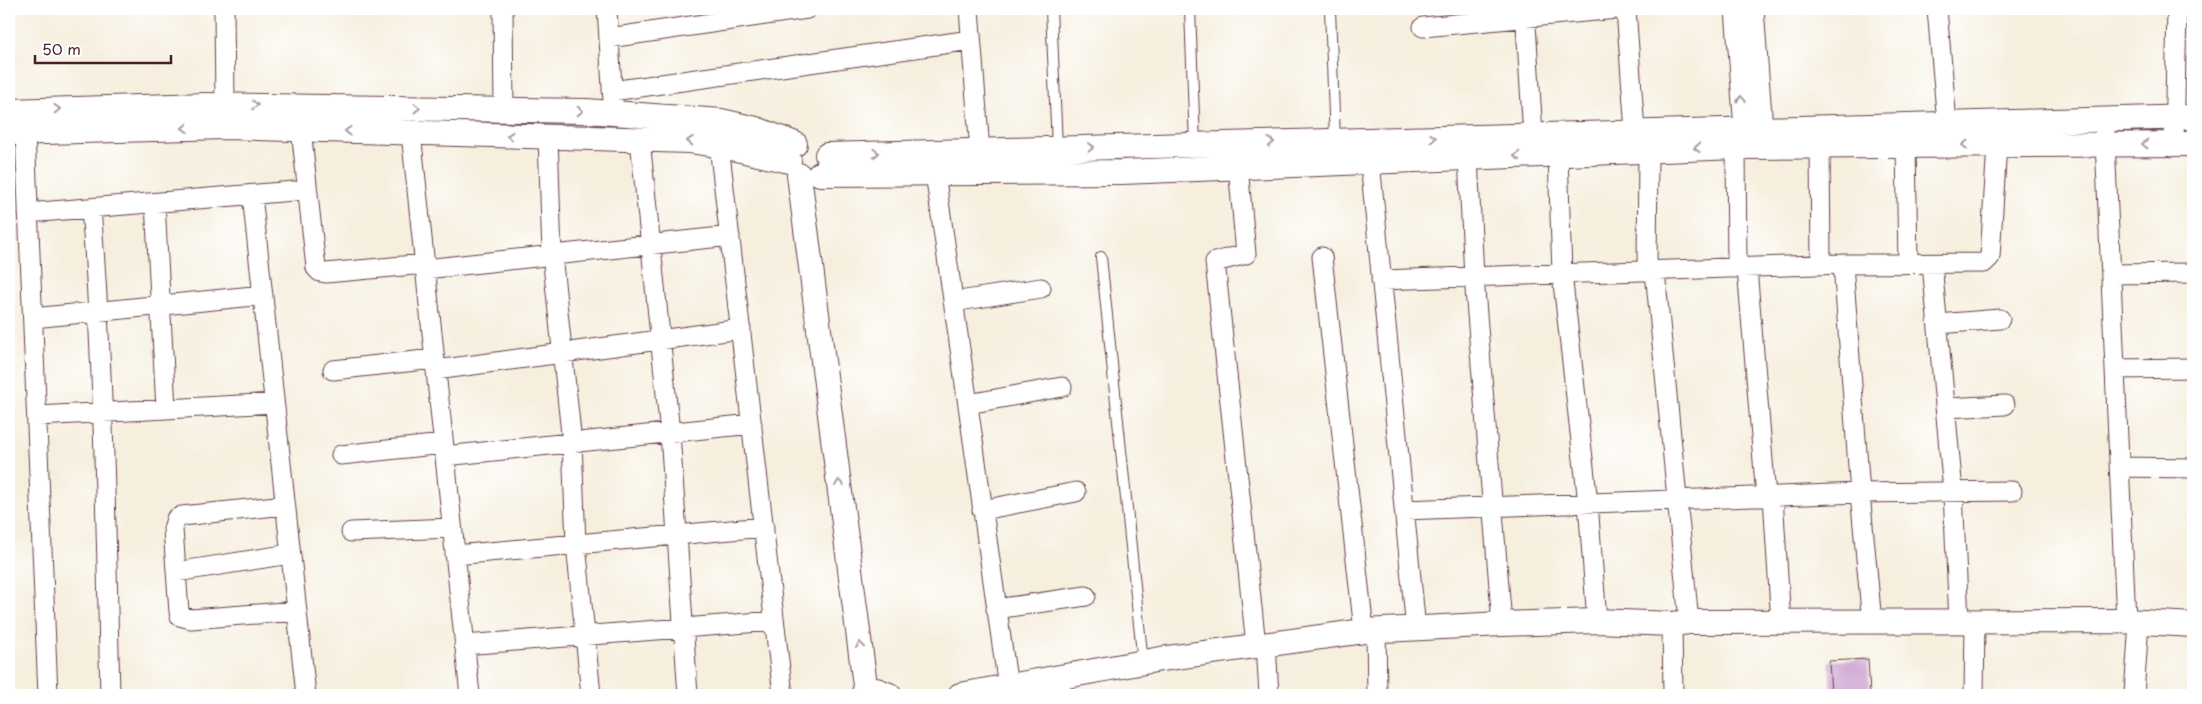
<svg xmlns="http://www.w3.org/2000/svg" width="2202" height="704" font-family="'Playpen Sans',sans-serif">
	<rect width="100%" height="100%" fill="#fff"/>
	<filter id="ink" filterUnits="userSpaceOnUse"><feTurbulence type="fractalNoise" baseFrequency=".02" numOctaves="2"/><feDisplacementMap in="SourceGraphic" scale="10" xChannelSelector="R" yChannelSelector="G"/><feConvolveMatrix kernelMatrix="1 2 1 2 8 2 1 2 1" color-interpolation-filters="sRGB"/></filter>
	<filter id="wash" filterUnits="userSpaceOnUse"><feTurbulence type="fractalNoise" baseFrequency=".0096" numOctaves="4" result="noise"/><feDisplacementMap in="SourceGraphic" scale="20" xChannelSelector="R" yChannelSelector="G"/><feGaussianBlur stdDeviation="1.12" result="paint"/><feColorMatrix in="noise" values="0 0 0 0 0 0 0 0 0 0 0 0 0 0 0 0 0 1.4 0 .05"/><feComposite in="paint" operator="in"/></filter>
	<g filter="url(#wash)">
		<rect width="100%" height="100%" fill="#f6efde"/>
		<g id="blocks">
			<path fill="#c598ca" d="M1868,659L1870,695H1831L1829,661Z"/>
		</g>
	</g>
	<g filter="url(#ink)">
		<use href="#blocks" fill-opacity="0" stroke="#643e46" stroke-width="1"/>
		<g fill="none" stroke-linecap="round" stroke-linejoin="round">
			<defs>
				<path id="service" d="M1051,9L1057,148
					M1190,9L1195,145
					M1330,9L1335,141
					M1101,257L1143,663"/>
				<path id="minor" d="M224,9L225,105
					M503,9L504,110
					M607,9L613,102
					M969,9L980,151
					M1525,9L1533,135
					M1626,9L1635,131
					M1735,9L1745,143
					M1754,9L1764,142
					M1937,9L1947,123
					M1423,27L1617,9
					M609,38L807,9
					M612,91L971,40
					M2104,118L2126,621
					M301,129L316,268L320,272L326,273L425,264
					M25,132L48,695
					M411,133L470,695
					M548,137L552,255L572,443L576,544L591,695
					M640,140L670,433L688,695
					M2174,144L2177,9
					M719,145L783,695
					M1906,145L1908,264
					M1820,146L1821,265
					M1736,147L1737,268
					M1558,154L1562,274L1588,503L1597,621
					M1237,155L1246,254L1215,262L1256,645
					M1468,158L1474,277L1502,624
					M1370,162L1416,629
					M935,173L1008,687
					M252,195L306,695
					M155,203L166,409
					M91,208C104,370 106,533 110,695
					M28,213L294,191
					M1322,257L1364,631
					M1843,264L1860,493L1872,623
					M1932,264L1953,492L1959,622
					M1747,268L1766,497
					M425,269L730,236
					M1647,271L1648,150
					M1655,271L1689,622
					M2111,274L2193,273
					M1381,280L1843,264L1984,263L1990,257L1997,145
					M953,302L1041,288
					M33,318L263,295
					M1938,324L2000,319
					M2115,369L2193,368
					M333,370L434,359
					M436,370L741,329
					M968,404L1062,387
					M1945,408L2005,405
					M38,416L274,403
					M341,455L443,444
					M445,456L752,424
					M2120,467L2193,468
					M1773,497L1781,624
					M285,505L182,516L176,519L173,529L179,612L180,616L191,619L296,611
					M982,510L1076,492
					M1404,510L1860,493L2012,491
					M351,532L452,528
					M455,555L764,527
					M176,572L290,554
					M996,609L1086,596
					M1672,624L1673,695
					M1376,630L1377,695
					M1266,644L1269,695
					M464,645L774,621
					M1057,679L1059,695
					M1974,695L1975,623
					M2134,695L2139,622"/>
				<path id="tertiary" d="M9,111L206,105L586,111L721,121L756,129L795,144
					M9,133L225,127L690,141L719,145L789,161
					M827,155L2193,117
					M820,174L1122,172L1736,147L2193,144
					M799,175L866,693
					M863,695L876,690L889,695
					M960,695L1161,659L1364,631L1502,624L1597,621L1672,624L1689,622L2126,621L2193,625"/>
			</defs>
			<use href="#service" stroke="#643e46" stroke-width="12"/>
			<use href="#minor" stroke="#643e46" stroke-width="21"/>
			<use href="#tertiary" stroke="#643e46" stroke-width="26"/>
			<use href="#service" stroke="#fff" stroke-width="10"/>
			<use href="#minor" stroke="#fff" stroke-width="19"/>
			<use href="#tertiary" stroke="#fff" stroke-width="24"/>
		</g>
		<defs><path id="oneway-chevron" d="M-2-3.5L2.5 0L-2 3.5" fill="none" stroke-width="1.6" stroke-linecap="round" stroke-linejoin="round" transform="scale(1.25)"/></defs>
		<g stroke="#ae9aa0">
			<use href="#oneway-chevron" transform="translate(1741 99) rotate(-94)"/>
			<use href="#oneway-chevron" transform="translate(255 105) rotate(1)"/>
			<use href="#oneway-chevron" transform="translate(417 108) rotate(1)"/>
			<use href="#oneway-chevron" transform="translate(57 109) rotate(-2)"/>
			<use href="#oneway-chevron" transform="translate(580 111) rotate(1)"/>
			<use href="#oneway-chevron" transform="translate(185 128) rotate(178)"/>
			<use href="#oneway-chevron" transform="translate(348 131) rotate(-178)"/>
			<use href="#oneway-chevron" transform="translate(510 136) rotate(-178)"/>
			<use href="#oneway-chevron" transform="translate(1433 138) rotate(-2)"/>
			<use href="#oneway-chevron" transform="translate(690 141) rotate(-178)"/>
			<use href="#oneway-chevron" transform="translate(1271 142) rotate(-2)"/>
			<use href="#oneway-chevron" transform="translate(2145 144) rotate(180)"/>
			<use href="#oneway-chevron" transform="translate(1965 145) rotate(180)"/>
			<use href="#oneway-chevron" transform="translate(1091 147) rotate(-2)"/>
			<use href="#oneway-chevron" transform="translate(1697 148) rotate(178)"/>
			<use href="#oneway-chevron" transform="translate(876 153) rotate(-2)"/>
			<use href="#oneway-chevron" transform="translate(1517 156) rotate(178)"/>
			<use href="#oneway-chevron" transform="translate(839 483) rotate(-97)"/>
			<use href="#oneway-chevron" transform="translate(860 645) rotate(-97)"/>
		</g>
	</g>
	<rect width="2202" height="704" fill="none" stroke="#fff" stroke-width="30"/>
	<path d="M35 55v8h136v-8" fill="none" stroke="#4a1f2b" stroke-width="2.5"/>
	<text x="42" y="55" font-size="15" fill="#4a1f2b" stroke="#ffffff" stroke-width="4" paint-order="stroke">50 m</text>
</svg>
